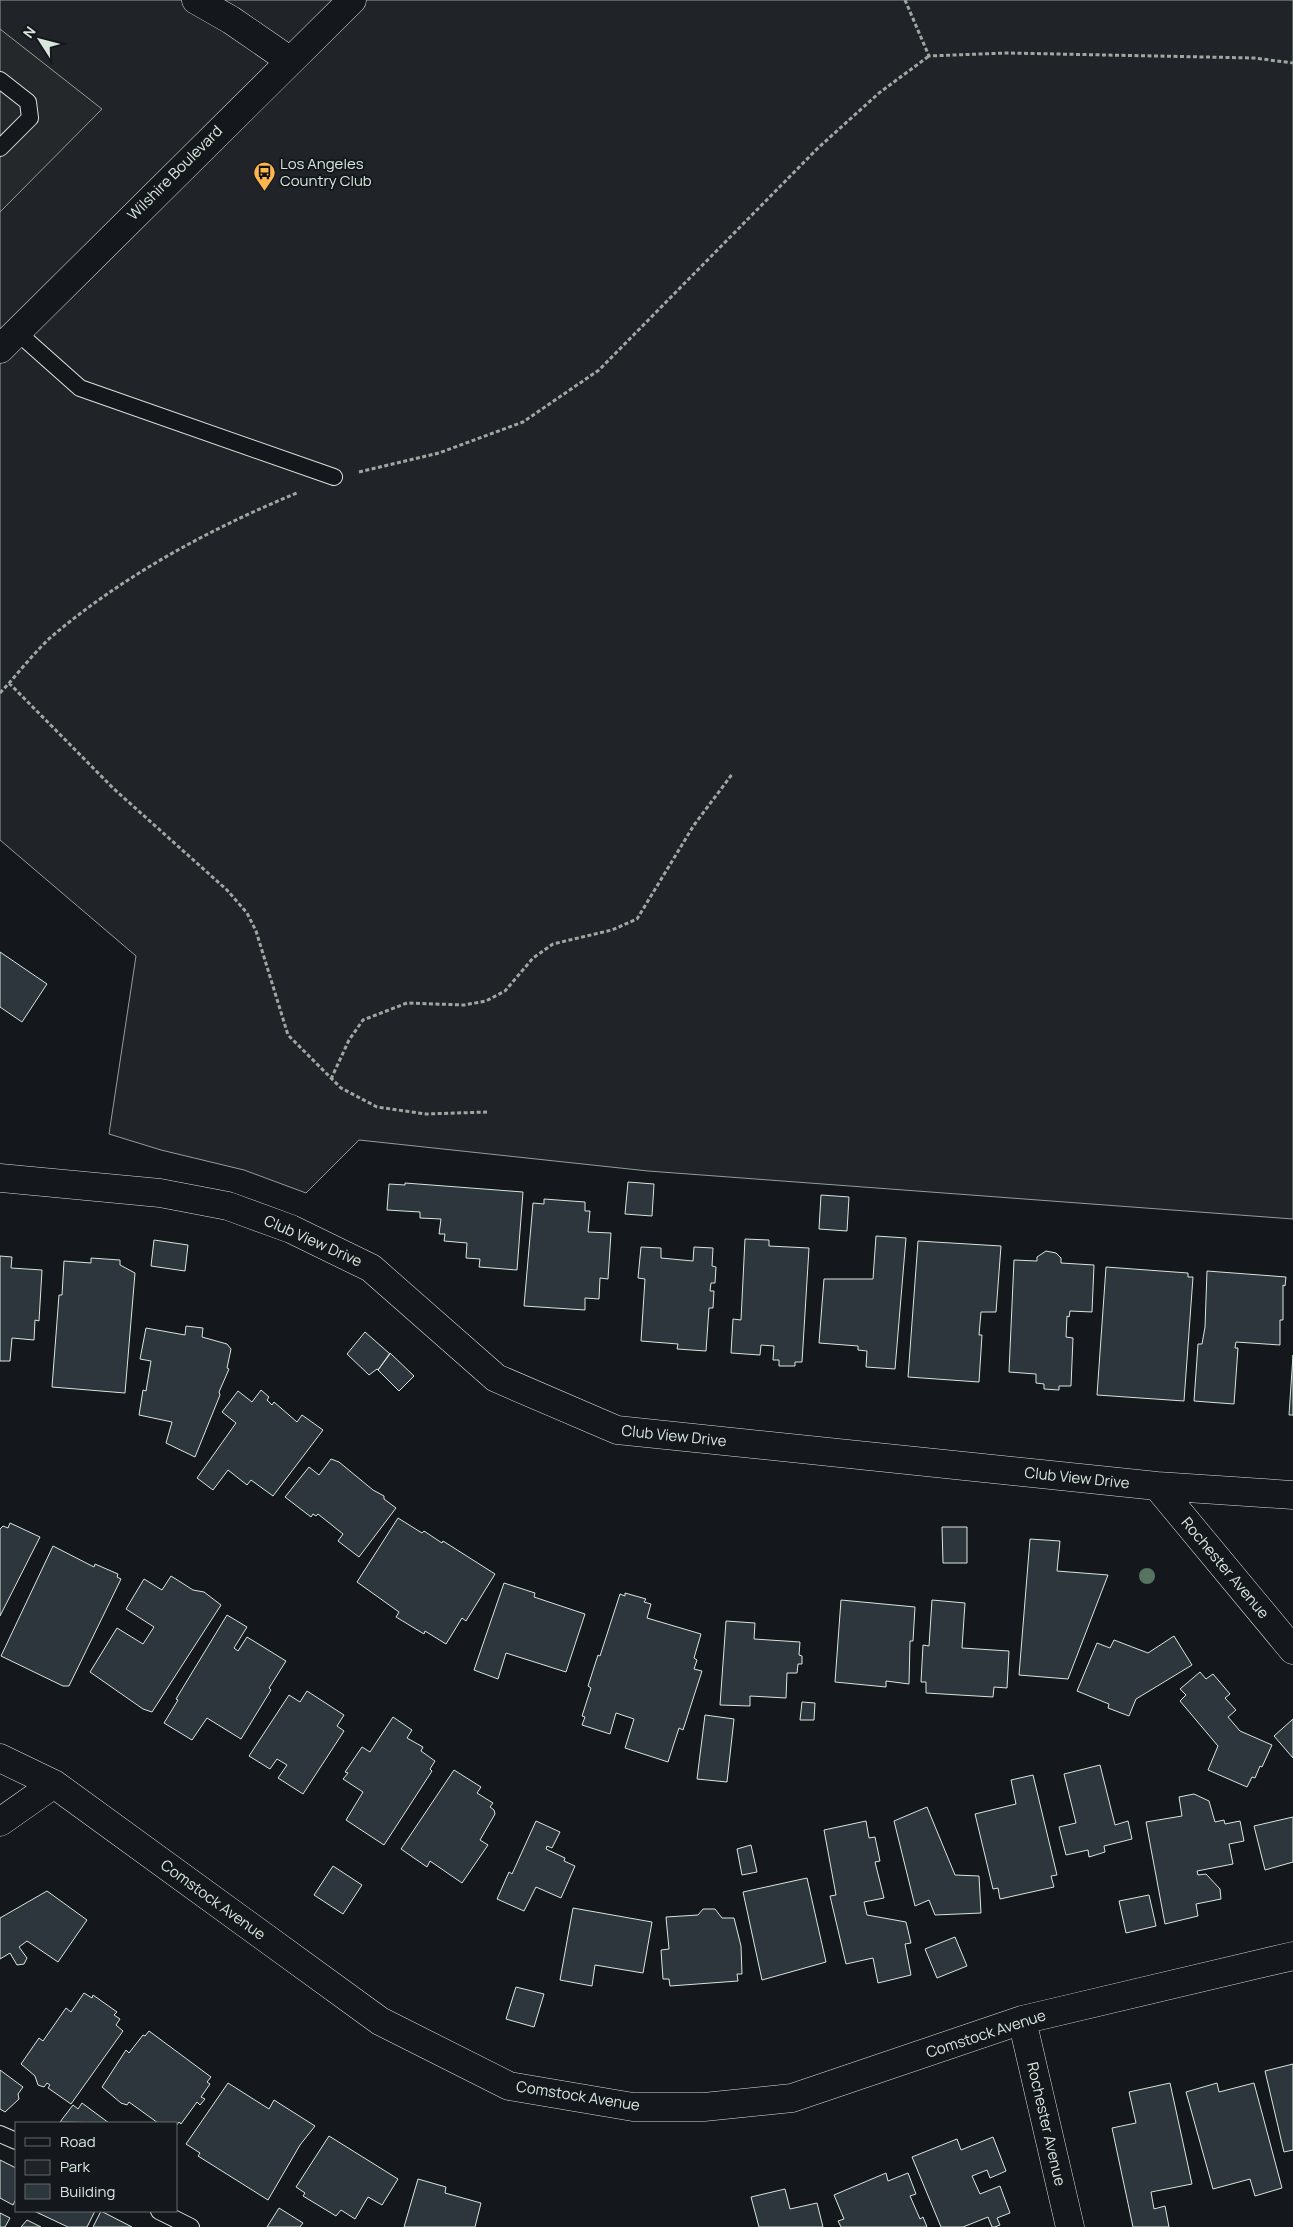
<svg xmlns="http://www.w3.org/2000/svg" width="1293" height="2227" font-family="Manrope,sans-serif">
	<rect width="100%" height="100%" fill="#14181c"/>
	<path fill="#202428" stroke="#939e99" d="M0,0H1293V1219L648,1171L359,1140L306,1193L244,1170L161,1150L109,1134L136,956L0,840Z"/>
	<path fill="#24282b" stroke="#939e99" d="M0,29L102,109L0,212Z"/>
	<path fill="#2c363c" stroke="#d8e6dc" d="M0,952L47,984L22,1022L0,1007Z
		M628,1182L654,1184L652,1216L625,1214Z
		M405,1183L523,1192L517,1270L479,1267L480,1259L466,1258L467,1243L444,1241L445,1234H439L441,1219L420,1218V1212L387,1210L389,1184L405,1185Z
		M821,1195L849,1197L847,1231L819,1229Z
		M544,1199L585,1202V1211H590L588,1232L611,1233L608,1279L600,1278L599,1299L585,1298V1310L524,1306L533,1203L544,1204Z
		M876,1236L906,1238L895,1369L866,1367L867,1351L858,1350V1346L819,1343L824,1279H873Z
		M745,1239L769,1240V1246L809,1248L802,1362H795V1366H779V1360H773L774,1346L761,1345L760,1355L731,1353L733,1319L741,1320Z
		M154,1240L188,1245L185,1271L151,1266Z
		M918,1241L1001,1246L996,1312H981L979,1335H982L979,1382L908,1377Z
		M641,1247L661,1248V1258L693,1261L694,1247L713,1248L712,1266L716,1267L715,1283H711L710,1291H714L713,1308H709L706,1351L677,1349L678,1344L641,1341L645,1279L638,1278Z
		M1046,1251L1056,1253L1061,1258V1263L1094,1265L1092,1312L1070,1311L1069,1317L1067,1316L1066,1337L1073,1338L1071,1386H1059V1390L1044,1389V1384L1036,1383V1374L1009,1372L1014,1260L1037,1261V1257Z
		M0,1256L12,1257L11,1268L42,1270L39,1321L35,1320L34,1340L12,1338L10,1361H0Z
		M91,1258L120,1260V1265L135,1273L125,1393L52,1387L59,1295H62L64,1261L91,1263Z
		M1106,1267L1188,1273V1277H1193L1184,1401L1097,1395Z
		M1207,1271L1286,1277L1285,1286L1283,1285V1320H1280V1345L1236,1342L1235,1348H1238L1234,1404L1194,1401L1198,1344H1202L1205,1327Z
		M186,1326L203,1328L202,1337L227,1344L231,1349L227,1368L229,1369L219,1392L220,1395L195,1457L166,1443L172,1422L139,1415L143,1390L146,1391L151,1361L140,1359L146,1328L185,1335Z
		M365,1332L390,1354L378,1370L377,1369L369,1375L347,1354Z
		M390,1353L414,1376L399,1391L378,1370Z
		M1293,1355V1415H1289Z
		M261,1390L269,1397L267,1400L272,1405L274,1402L297,1422L302,1415L323,1430L273,1496L251,1480L247,1485L228,1470L213,1490L197,1478L236,1423L222,1412L238,1391L252,1402Z
		M331,1459L339,1462L373,1490L384,1496V1499L396,1508L359,1557L338,1541L343,1534L318,1514L316,1516L313,1514L311,1517L285,1497L309,1467L319,1475Z
		M398,1518L422,1533L424,1531L442,1543L443,1541L495,1574L466,1621L462,1618L446,1644L425,1631L424,1634L396,1617L399,1612L357,1582Z
		M10,1523L40,1537L0,1616V1529L3,1526L8,1528Z
		M942,1527H967V1563H943Z
		M1030,1539L1060,1541L1057,1571L1108,1575L1068,1679L1019,1675Z
		M53,1546L94,1567L95,1564L118,1574L117,1577L121,1579L69,1686H63L1,1656Z
		M171,1576L193,1590L204,1592L221,1605L152,1712L143,1709L90,1672L117,1628L143,1644L154,1627L126,1609L144,1579L162,1590Z
		M504,1583L535,1593L534,1597L585,1614L566,1672L506,1653L498,1679L474,1670Z
		M625,1593L646,1599L644,1602L651,1604L647,1618L701,1634L694,1658L697,1660L694,1669L702,1671L683,1730L679,1728L668,1762L625,1748L634,1719L616,1713L610,1734L582,1725L585,1717L582,1716L591,1688L588,1686L598,1655L600,1656L620,1594L625,1596Z
		M841,1600L915,1607L913,1641H910L909,1684L886,1681V1687L835,1682Z
		M932,1600L965,1603L962,1648L1009,1651L1007,1688L994,1687L993,1697L926,1693V1682H921L923,1645L929,1646Z
		M227,1615L247,1627L234,1648L238,1651L247,1637L286,1661L269,1688L271,1690L241,1739L207,1718L192,1740L164,1723L178,1700L176,1699Z
		M726,1621L755,1623L754,1639L800,1642L799,1655L802,1656V1664H798L797,1673H787L786,1698L750,1696V1706L720,1705Z
		M1174,1636L1192,1665L1136,1699L1129,1716L1108,1708L1109,1704L1077,1691L1097,1643L1110,1648L1114,1640L1148,1653Z
		M1200,1672L1206,1679L1213,1674L1230,1694L1225,1698L1236,1710L1228,1717L1240,1731L1272,1745L1262,1767L1260,1766L1255,1778L1252,1777L1247,1787L1208,1770L1218,1746L1180,1701L1186,1695L1180,1689Z
		M307,1691L344,1715L337,1726L344,1731L303,1794L278,1778L287,1765L277,1759L270,1769L249,1756L289,1695L300,1702Z
		M802,1702L815,1703L814,1720H800Z
		M705,1715L734,1719L727,1782L697,1779Z
		M393,1717L412,1730L407,1738L423,1747L421,1751L435,1761L430,1769L432,1771L384,1845L346,1820L363,1792L343,1779L348,1773L345,1772L362,1747L370,1752Z
		M1293,1719V1758L1274,1736Z
		M1100,1765L1115,1825L1128,1821L1132,1839L1104,1846L1105,1852L1089,1857L1088,1850L1066,1855L1059,1827L1076,1823L1064,1774Z
		M454,1770L481,1787L477,1793L493,1803L490,1807L494,1810L495,1814L480,1840L488,1845L462,1883L430,1861L427,1867L401,1849Z
		M1033,1775L1057,1875L1051,1876L1054,1887L1000,1899L998,1888L993,1889L975,1814L1016,1804L1011,1780Z
		M1194,1794L1209,1801L1215,1822L1224,1820L1225,1824L1240,1821L1244,1841L1229,1844L1233,1864L1197,1871L1198,1875L1206,1874L1220,1889L1221,1899L1196,1904L1198,1916L1165,1924L1146,1822L1182,1816L1179,1797Z
		M927,1807L955,1875L979,1876L981,1913L935,1915L929,1900L915,1906L894,1821Z
		M1293,1817V1862L1265,1870L1254,1826Z
		M536,1821L560,1832L552,1848L547,1846L546,1849L565,1858L564,1861L575,1866L561,1898L536,1887L524,1911L497,1899L509,1872L512,1874Z
		M866,1821L869,1838L875,1837L880,1861L875,1862L884,1898L864,1902L867,1915L906,1922L911,1943L905,1944L911,1975L878,1983L873,1958L846,1964L830,1896L836,1895L824,1830Z
		M751,1845L757,1872L742,1875L737,1849Z
		M333,1866L362,1885L343,1914L314,1895Z
		M807,1878L826,1962L762,1980L743,1892Z
		M47,1891L87,1920L58,1962L27,1941L19,1947L27,1958L24,1964L17,1965L10,1953L0,1959V1918Z
		M1149,1895L1156,1926L1126,1933L1119,1901Z
		M573,1908L652,1922L643,1973L595,1965L592,1986L560,1980Z
		M703,1909H715L722,1918H734L741,1946L742,1974H737L738,1981L670,1986L669,1979H663L661,1950L669,1949L666,1917L698,1915Z
		M955,1937L967,1966L937,1978L925,1949Z
		M516,1987L544,1994L534,2027L506,2019Z
		M84,1993L92,1998L93,1995L117,2012L114,2015L120,2019L116,2025L123,2031L71,2104L48,2088L50,2085L47,2083L44,2087L38,2085L35,2076L21,2064L39,2038L43,2041L66,2008L71,2012Z
		M149,2031L211,2077L207,2082L210,2084L201,2097L205,2099L200,2105L197,2102L181,2124L179,2122L176,2126V2123H158L129,2102L127,2105L121,2103L102,2087L126,2050L129,2053L143,2035L145,2036Z
		M1293,2064V2150L1284,2152L1265,2071Z
		M0,2070L23,2087L18,2094L19,2099L5,2112L0,2109Z
		M228,2083L269,2109L274,2100L315,2126L300,2145L268,2200L198,2156L200,2153L186,2144Z
		M1170,2083L1192,2184L1151,2192L1154,2209L1165,2206L1169,2227H1133L1112,2128L1136,2123L1129,2092Z
		M1217,2083L1219,2092L1254,2083L1282,2188L1255,2196L1250,2179L1213,2189L1186,2092Z
		M82,2103L109,2123L60,2122L73,2105L78,2109Z
		M329,2136L398,2179L382,2205L368,2197L355,2219L341,2210L336,2216L303,2196L305,2193L296,2187Z
		M993,2137L1006,2171L990,2178L987,2170L972,2176L980,2194L1000,2186L1010,2213L997,2218L1000,2225L995,2227H992L988,2217L963,2227H941L912,2157L957,2139L961,2150Z
		M0,2160L16,2168V2199L13,2205L0,2198Z
		M886,2173L888,2181L908,2173L916,2194L910,2196L920,2219L923,2217L927,2227H841L838,2221L844,2219L834,2195Z
		M418,2179L446,2187L445,2193L481,2203L475,2227H404Z
		M785,2189L790,2209L817,2203L823,2227H759L751,2197Z
		M279,2208L303,2223L300,2227H267Z
		M34,2211H95L87,2227H68Z
		M101,2211L132,2227H93Z
		M0,2213L10,2218L5,2227H0Z
		M27,2220L41,2227H21Z"/>
	<g fill="none" stroke-linecap="round" stroke-linejoin="round">
		<defs>
			<path id="service" d="M0,80L28,102L30,118L0,148
				M17,332L80,388L334,477
				M0,2134L16,2141
				M159,2211L191,2227"/>
			<path id="minor" d="M196,0L231,20L289,60
				M0,1178L160,1193L228,1206L291,1229L371,1268L496,1378L617,1430L1157,1486L1293,1495
				M1157,1486L1293,1650
				M0,1758L54,1784L380,2021L509,2086L633,2107H704L792,2098L1022,2020L1293,1956
				M0,1822L54,1784
				M1022,2020L1070,2227"/>
			<path id="primary" d="M0,349L352,0"/>
		</defs>
		<use href="#service" stroke="#d8e6dc" stroke-width="18"/>
		<use href="#minor" stroke="#d8e6dc" stroke-width="29"/>
		<use href="#primary" stroke="#d8e6dc" stroke-width="29"/>
		<path stroke="#9da8a2" stroke-width="3" stroke-dasharray="4 2.5" stroke-linecap="butt" d="M905,0L929,56L1007,53L1254,58L1293,63
			M359,472L439,453L523,422L599,370L818,148L879,93L929,56
			M9,683L114,789L227,890L247,913L256,931L288,1035L341,1088L377,1107L426,1114L487,1112
			M0,693C19,673 36,649 57,632C128,573 212,528 297,493
			M331,1079L349,1040L363,1020L407,1003L464,1005L486,1001L505,991L533,958L553,944L612,930L637,919L694,825L733,773"/>
		<use href="#service" stroke="#14181c" stroke-width="16"/>
		<use href="#minor" stroke="#14181c" stroke-width="28"/>
		<use href="#primary" stroke="#14181c" stroke-width="28"/>
	</g>
	<circle fill="#55745f" cx="1147" cy="1576" r="8"/>
	<defs>
		<symbol id="bus-pin" viewBox="-11 -11 22 30"><path d="M0 17L-7.5 6A9.5 9.5 0 1 1 7.5 6Z" fill="#ffb74d" stroke="#14181c"/><path d="M-5-6H5V4H4V6H2V4H-2V6H-4V4H-5ZM-3.5-4V0h7V-4ZM-3.5 1.2v1.5H-2V1.2ZM2 1.2v1.5H3.5V1.2Z" fill="#111"/></symbol>
	</defs>
	<g fill-rule="evenodd">
		<use href="#bus-pin" x="252" y="160" width="25" height="34"/>
	</g>
	<g text-anchor="middle" stroke-width="4" stroke-linejoin="round" paint-order="stroke">
		<g font-size="15" fill="#d8e6dc" stroke="#14181c" text-anchor="start">
			<text x="280" y="169">Los Angeles<tspan x="280" dy="17">Country Club</tspan></text>
		</g>
		<g font-size="15" fill="#d8e6dc" stroke="#14181c">
			<text transform="translate(175 173) rotate(-45)" y="5">Wilshire Boulevard</text>
			<text transform="translate(313 1241) rotate(24)" y="5">Club View Drive</text>
			<text transform="translate(674 1436) rotate(6)" y="5">Club View Drive</text>
			<text transform="translate(1077 1478) rotate(6)" y="5">Club View Drive</text>
			<text transform="translate(1225 1568) rotate(50)" y="5">Rochester Avenue</text>
			<text transform="translate(213 1900) rotate(36)" y="5">Comstock Avenue</text>
			<text transform="translate(986 2034) rotate(-18)" y="5">Comstock Avenue</text>
			<text transform="translate(578 2096) rotate(9)" y="5">Comstock Avenue</text>
			<text transform="translate(1046 2124) rotate(77)" y="5">Rochester Avenue</text>
		</g>
	</g>
	<rect x="15" y="2122" width="162" height="90" fill="#14181c" stroke="#626a69"/>
	<rect x="25" y="2138" width="25" height="8" fill="#14181c" stroke="#626a69"/>
	<text x="60" y="2147" font-size="15" fill="#d8e6dc">Road</text>
	<rect x="25" y="2160" width="25" height="15" fill="#202428" stroke="#626a69"/>
	<text x="60" y="2172" font-size="15" fill="#d8e6dc">Park</text>
	<rect x="25" y="2184" width="25" height="15" fill="#2c363c" stroke="#626a69"/>
	<text x="60" y="2197" font-size="15" fill="#d8e6dc">Building</text>
	<g transform="translate(40 40) rotate(306)" stroke="#14181c" stroke-width="4" paint-order="stroke">
	<path d="M0-4L9 19L0 12L-9 19Z" fill="#d8e6dc"/>
	<text y="-8" font-size="14" font-weight="bold" text-anchor="middle" fill="#d8e6dc">N</text>
	</g>
</svg>
